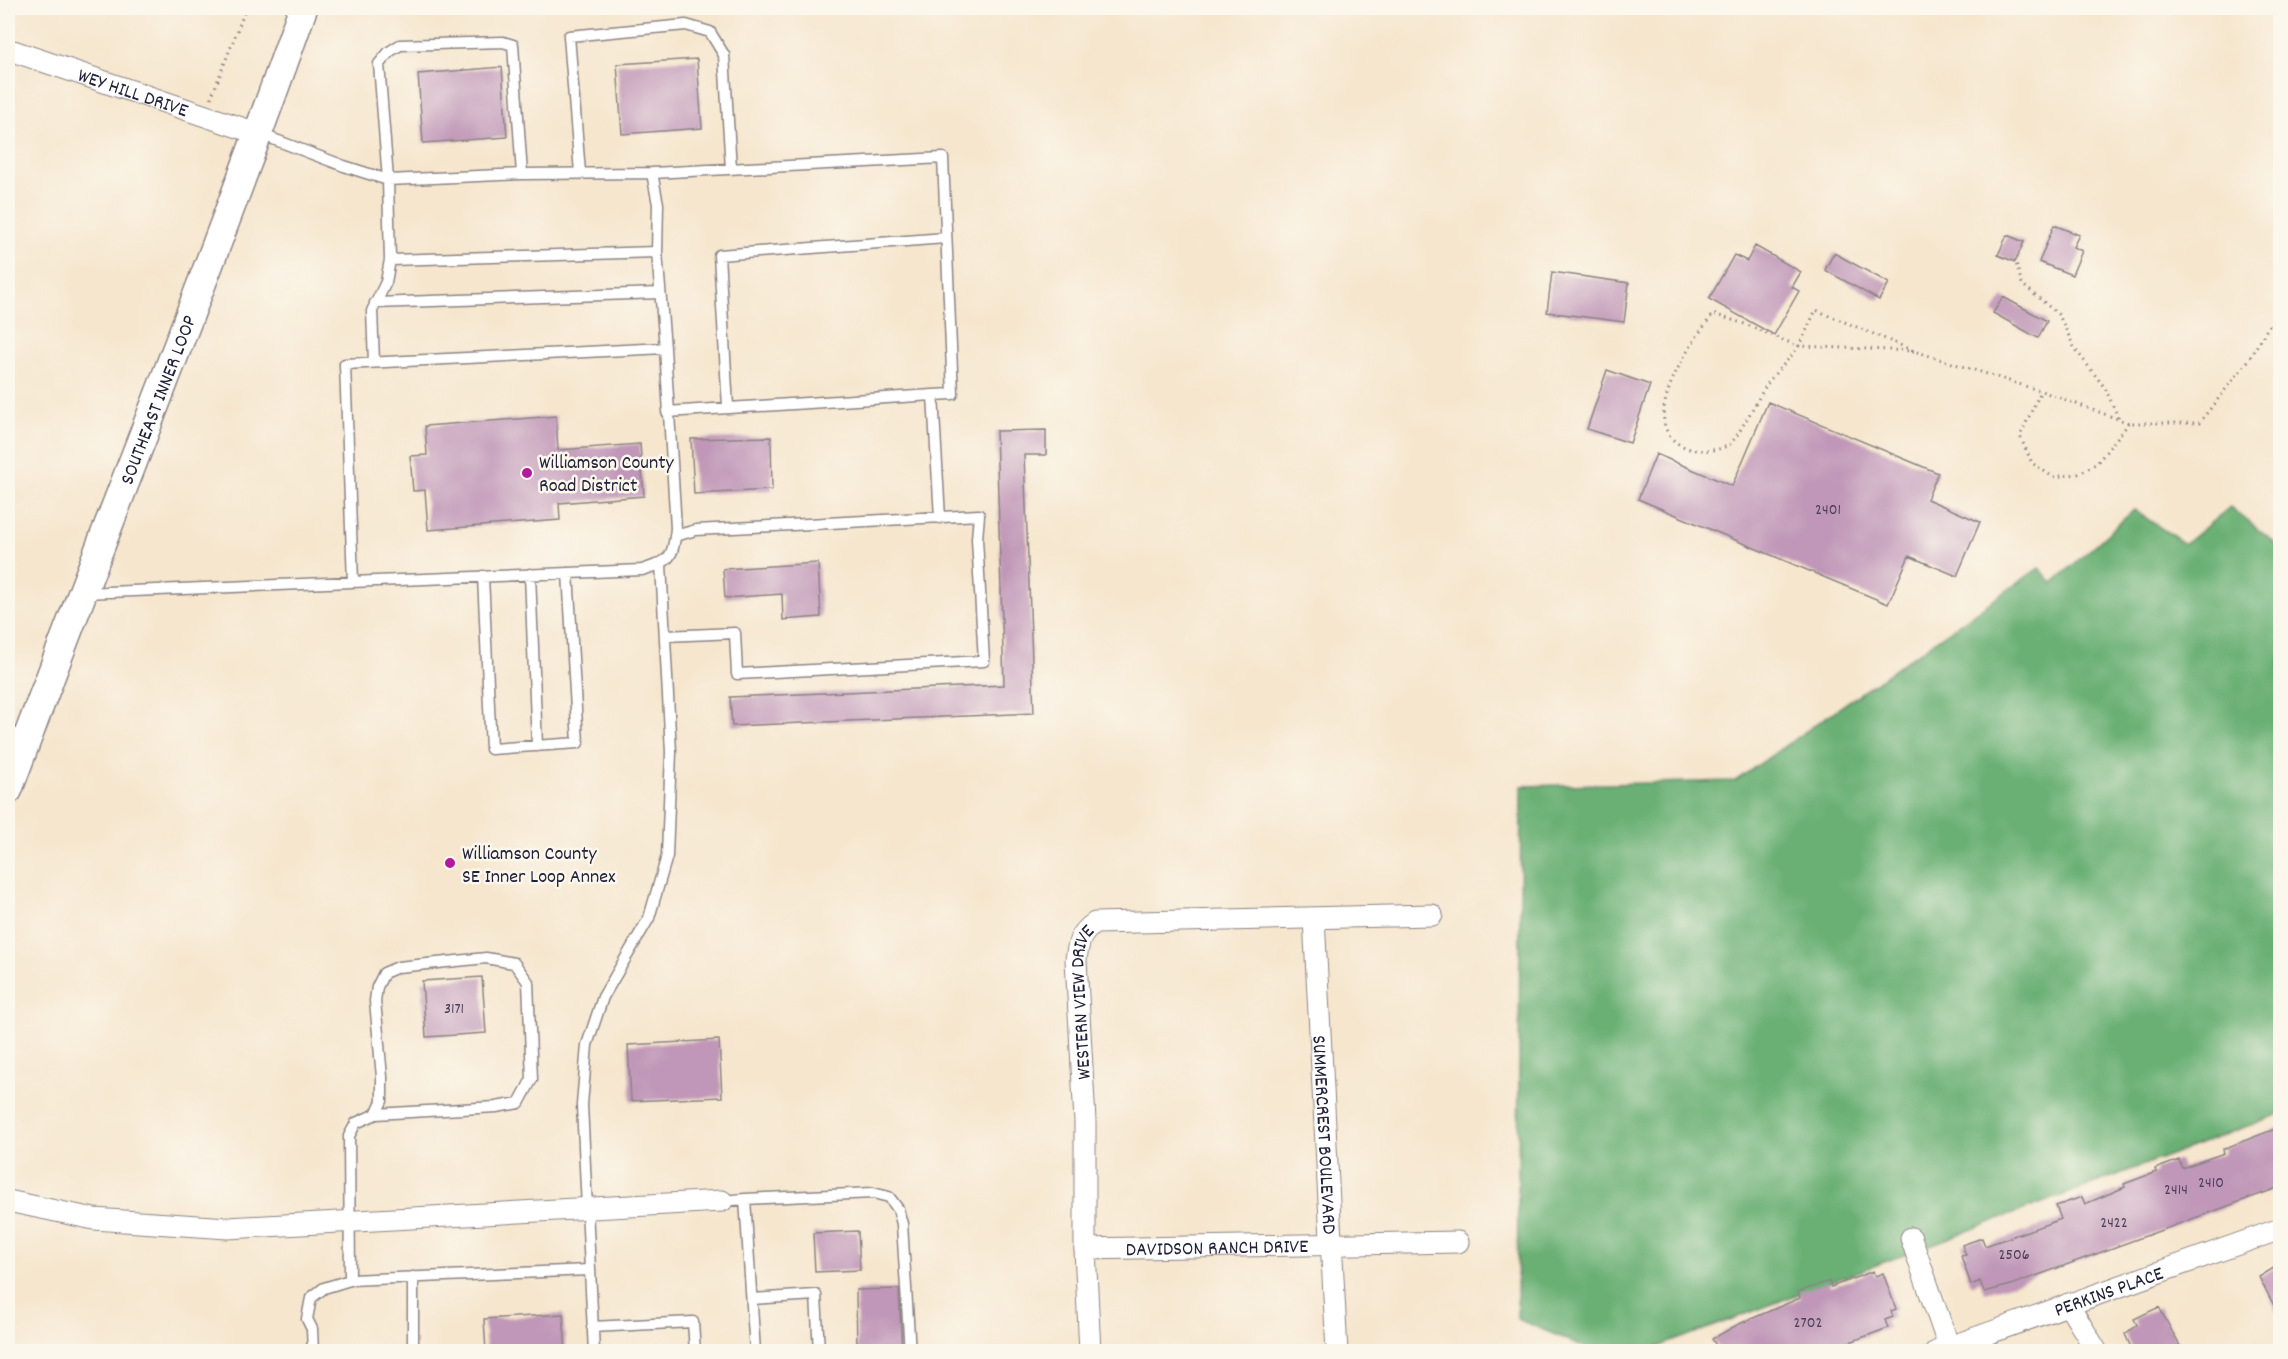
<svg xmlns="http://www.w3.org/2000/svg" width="2288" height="1359" font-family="Dekko,sans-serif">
	<rect width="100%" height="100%" fill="#fbf7ec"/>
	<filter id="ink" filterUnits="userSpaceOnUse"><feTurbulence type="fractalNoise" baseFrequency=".0167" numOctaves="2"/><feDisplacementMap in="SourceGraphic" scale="12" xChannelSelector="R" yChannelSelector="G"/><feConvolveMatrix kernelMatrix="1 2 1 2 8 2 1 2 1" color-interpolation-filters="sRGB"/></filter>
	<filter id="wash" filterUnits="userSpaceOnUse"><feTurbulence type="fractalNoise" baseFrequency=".008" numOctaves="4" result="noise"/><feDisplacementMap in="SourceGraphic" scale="24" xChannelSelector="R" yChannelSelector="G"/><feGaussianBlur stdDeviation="1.35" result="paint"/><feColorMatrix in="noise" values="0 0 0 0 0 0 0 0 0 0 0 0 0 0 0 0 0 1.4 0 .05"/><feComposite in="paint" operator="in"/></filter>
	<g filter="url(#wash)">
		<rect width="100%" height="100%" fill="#f6e6ce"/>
		<path fill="#6ab075" stroke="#466958" stroke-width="1.5" d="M2230,507L2280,547V1114L1647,1351H1594L1517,1319L1521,786L1735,781L2039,568L2053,583L2134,510L2185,544Z"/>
		<g id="blocks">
			<path fill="#c097b8" d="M697,59L702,128L622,134L617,64Z
				M502,67L507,137L423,143L418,74Z
				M2054,225L2079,235L2073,247L2082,251L2072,275L2039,262Z
				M2007,235L2024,242L2015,262L1998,255Z
				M1755,246L1801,272L1792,287L1799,291L1774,335L1709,299L1734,255L1747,261Z
				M1834,253L1889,283L1879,300L1825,270Z
				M1552,272L1629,283L1624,322L1547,312Z
				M2003,297L2047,321L2038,338L1993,313Z
				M1607,370L1650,385L1630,443L1587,429Z
				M1768,402L1938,473L1927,499L1980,522L1957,576L1909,556L1888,604L1638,499L1656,454L1732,486Z
				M556,416L558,450L640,444L644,496L559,503L560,520L428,530L425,490L413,491L410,456L427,455L425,426Z
				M1046,430V455H1024L1034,713L732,726L730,697L1004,685L996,431Z
				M771,437L772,490L694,494L691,439Z
				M818,563L821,617L783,620L782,594L725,598L723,569Z
				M482,977L486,1033L426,1037L422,981Z
				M719,1040L722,1097L631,1101L628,1045Z
				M2280,1127V1187L2011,1285L1984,1292L1980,1281L1971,1285L1961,1256L1966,1255L1962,1245L1982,1238L1985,1246L2061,1219L2056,1206L2082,1197L2085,1204L2125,1187L2124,1184L2156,1172L2155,1169L2179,1160L2182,1168L2224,1153L2223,1149Z
				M858,1231L860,1270L815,1272L813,1233Z
				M2280,1264V1317L2259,1277Z
				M1873,1271L1875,1276L1883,1273L1896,1309L1891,1311L1893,1317L1885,1320L1888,1328L1823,1352H1805L1803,1345L1789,1352H1720L1712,1339L1737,1325L1800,1298L1798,1292L1829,1281L1831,1287Z
				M899,1289L902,1352H857L856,1290Z
				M2159,1307L2183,1352H2133L2125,1334L2137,1325L2134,1319Z
				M563,1314L566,1352H486L484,1319Z"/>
		</g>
	</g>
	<g filter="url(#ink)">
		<use href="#blocks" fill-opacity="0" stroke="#8c8484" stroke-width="1.5"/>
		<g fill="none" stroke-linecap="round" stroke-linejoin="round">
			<defs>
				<path id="service" d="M580,173L569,36L686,25L710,32L724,55L731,169
					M652,173L943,158L953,394L933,395
					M390,260L657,252
					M375,303L660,293
					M374,362L372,311L386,282L390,260L388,180L379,64L389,52L400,45L503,42L513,45L522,174
					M728,407L719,255L946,238
					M667,412L933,395L940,518
					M530,574L537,746
					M483,576L491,749L578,743L568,573
					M353,582L345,364L665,348
					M84,593L642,570C671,561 673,558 676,528L665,348L657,252L658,204L652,173L522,174L388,180L344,166L260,134
					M665,636L735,633L737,674L984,661L977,539L979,515L696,530L675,536
					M376,1114L496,1107L519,1103L532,1079L528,982L514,963L486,958L398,967L384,973L377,987L375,1001L382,1077V1101L376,1114L356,1123L349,1136L350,1280L589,1270
					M745,1199L873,1193L889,1197L898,1209L902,1224L910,1352
					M722,1201L745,1199L755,1352
					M752,1299L816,1295L819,1352
					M592,1327L693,1322L695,1352
					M313,1352L312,1329L307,1319L311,1298L324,1288L350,1280
					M413,1352V1277
					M594,1352L582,1105L587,1045L603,997L649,918L667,856L671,752L661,564"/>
				<g id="minor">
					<path id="s1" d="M8,51H13L259,134"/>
					<path id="s2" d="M1314,919L1337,1352"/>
					<path d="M8,1201L94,1219L228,1228L722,1201"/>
					<path d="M1911,1238L1949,1347"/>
					<path id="s3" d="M1085,1249L1458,1242"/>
					<path d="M2068,1304L2097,1352"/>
					<path id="s4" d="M1090,1352L1085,1249V1121L1076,960C1078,943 1080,933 1095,923L1432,915"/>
					<path id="s5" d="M1936,1352L2280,1229"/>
				</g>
				<g id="secondary">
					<path id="s6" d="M8,790C104,529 211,271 303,8"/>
				</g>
			</defs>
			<use href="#service" stroke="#8c8484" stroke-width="13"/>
			<use href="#minor" stroke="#8c8484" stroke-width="23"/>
			<use href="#secondary" stroke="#8c8484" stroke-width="31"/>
			<path stroke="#8c8484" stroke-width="3" stroke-dasharray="1.5 4.5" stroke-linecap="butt" d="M211,98L246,8
				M2015,259L2022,284L2059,315L2075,349L2105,388L2119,419
				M1914,351L1798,346L1742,323L1713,314C1692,342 1628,430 1690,449C1701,452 1721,451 1730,444C1737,439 1759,396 1766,386C1775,371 1789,361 1798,347C1805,335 1810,322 1816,310L1914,351L2041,391
				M2129,423L2097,463L2078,474L2053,477L2032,463L2020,436L2041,391L2129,423H2199L2248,361L2280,307"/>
			<use href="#service" stroke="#fff" stroke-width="10"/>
			<use href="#minor" stroke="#fff" stroke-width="21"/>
			<use href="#secondary" stroke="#fff" stroke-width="28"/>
		</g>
	</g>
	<g fill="#b5179e" stroke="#fbf7ec" stroke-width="2">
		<circle cx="527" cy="473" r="6"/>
		<circle cx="450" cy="863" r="6"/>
	</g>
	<g text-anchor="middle" stroke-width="5" stroke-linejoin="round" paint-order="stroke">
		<g font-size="16" fill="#4a3f5a">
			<text x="1828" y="514">2401</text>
			<text x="454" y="1013">3171</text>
			<text x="2211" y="1187">2410</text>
			<text x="2176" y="1194">2414</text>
			<text x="2114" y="1227">2422</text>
			<text x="2014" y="1259">2506</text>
			<text x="1808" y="1327">2702</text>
		</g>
		<g font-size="20" fill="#22223b" stroke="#fbf7ec">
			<text dy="7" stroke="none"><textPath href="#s1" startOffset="132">WEY HILL DRIVE</textPath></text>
			<text dy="7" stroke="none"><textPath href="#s6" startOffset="418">SOUTHEAST INNER LOOP</textPath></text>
			<text dy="7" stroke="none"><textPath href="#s4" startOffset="351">WESTERN VIEW DRIVE</textPath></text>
			<text dy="7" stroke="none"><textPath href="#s2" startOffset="216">SUMMERCREST BOULEVARD</textPath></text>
			<text dy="7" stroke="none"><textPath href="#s3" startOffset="132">DAVIDSON RANCH DRIVE</textPath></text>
			<text dy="7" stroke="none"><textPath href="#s5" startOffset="183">PERKINS PLACE</textPath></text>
		</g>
		<g font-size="20" fill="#22223b" stroke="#fbf7ec" text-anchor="start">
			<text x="539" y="468">Williamson County<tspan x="539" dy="23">Road District</tspan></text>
			<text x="462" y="859">Williamson County<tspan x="462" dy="23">SE Inner Loop Annex</tspan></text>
		</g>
	</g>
	<rect width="2288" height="1359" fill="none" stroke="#fbf7ec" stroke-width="30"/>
</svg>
